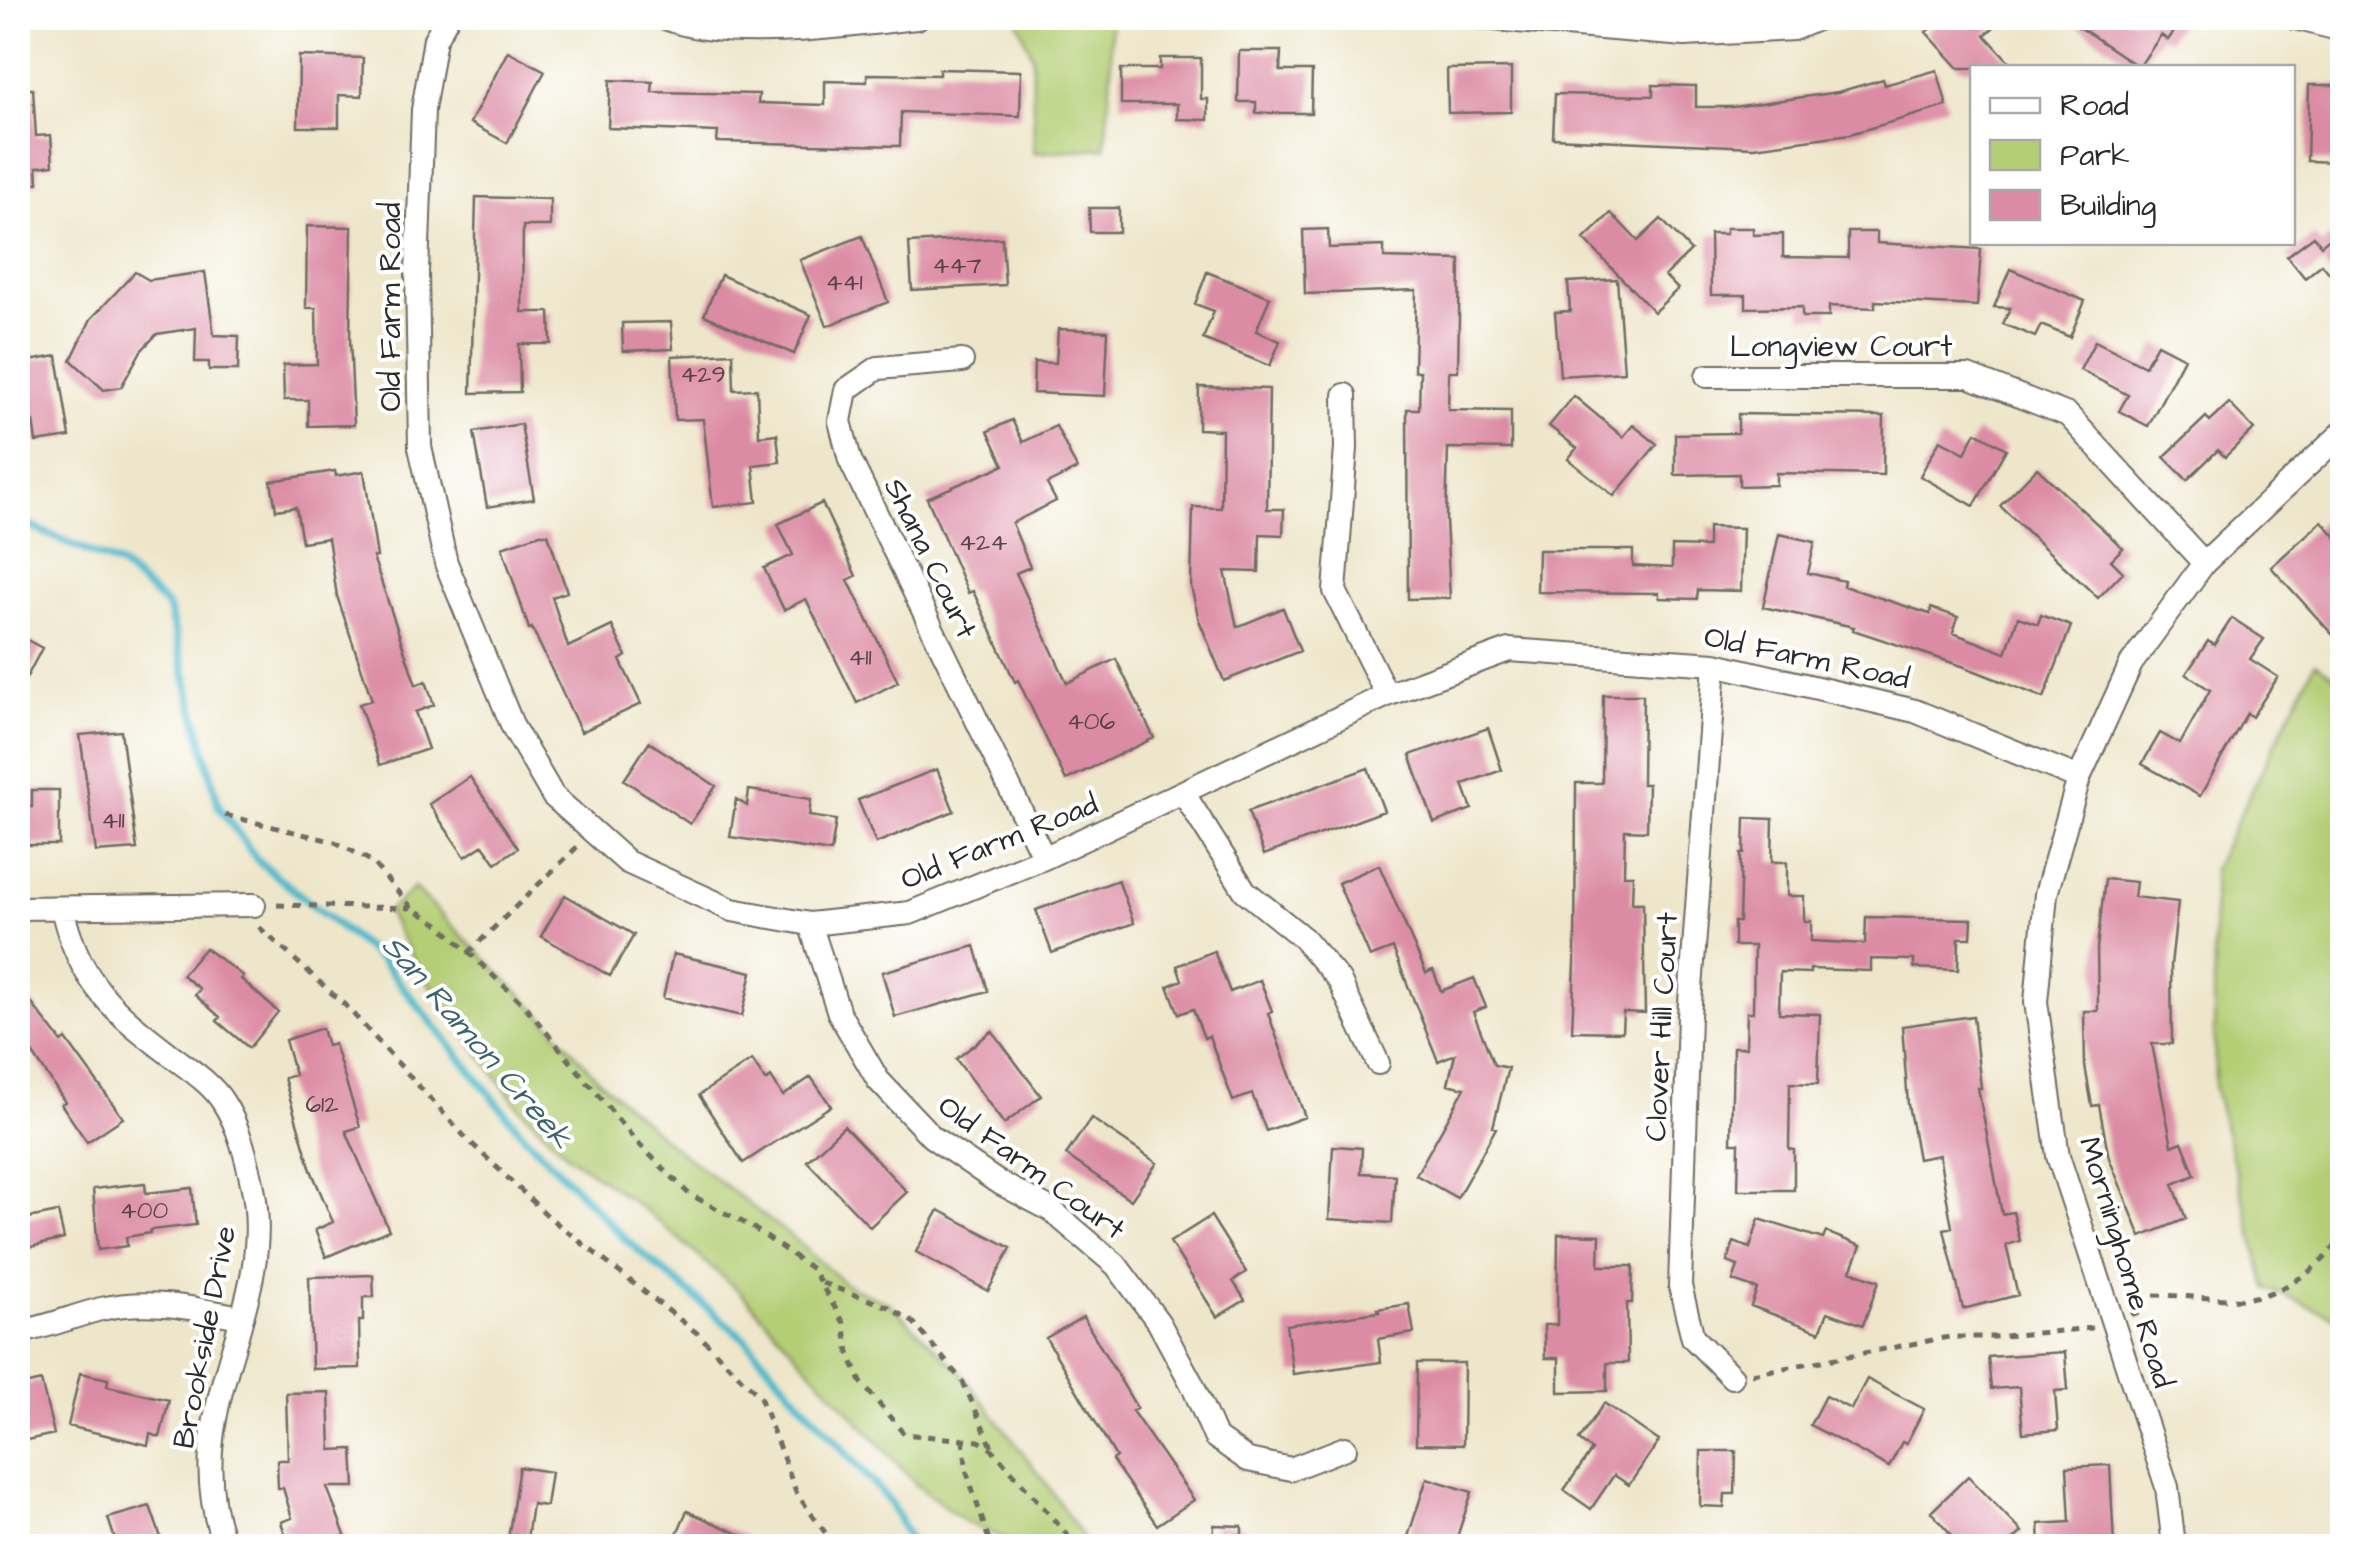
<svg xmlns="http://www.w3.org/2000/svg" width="2360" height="1564" font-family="'Architects Daughter',sans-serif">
	<rect width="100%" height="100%" fill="#fff"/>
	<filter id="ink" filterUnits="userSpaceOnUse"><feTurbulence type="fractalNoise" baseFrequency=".01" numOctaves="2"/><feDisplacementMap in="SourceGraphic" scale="20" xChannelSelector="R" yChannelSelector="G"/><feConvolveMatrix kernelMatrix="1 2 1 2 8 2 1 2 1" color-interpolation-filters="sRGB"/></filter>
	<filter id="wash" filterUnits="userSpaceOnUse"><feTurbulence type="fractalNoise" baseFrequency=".0048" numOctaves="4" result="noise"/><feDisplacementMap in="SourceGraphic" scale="40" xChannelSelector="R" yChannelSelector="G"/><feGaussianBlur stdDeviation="2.25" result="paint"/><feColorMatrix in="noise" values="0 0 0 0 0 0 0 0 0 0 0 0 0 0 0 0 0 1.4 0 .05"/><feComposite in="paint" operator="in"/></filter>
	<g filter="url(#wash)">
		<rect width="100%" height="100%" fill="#eee6ca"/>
		<path fill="#b3ce74" stroke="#6f7c50" stroke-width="2.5" d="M1017,18H1111V73L1105,148L1034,153L1032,56Z
			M2315,663L2342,681V1320L2266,1288L2215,1090L2213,869Z
			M414,888L538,1011L600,1081L664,1139L794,1239L845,1284L889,1303L959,1370L1044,1480L1088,1546H1022L965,1522L917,1485L740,1292L651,1215L569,1156L516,1104L420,971L387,912Z"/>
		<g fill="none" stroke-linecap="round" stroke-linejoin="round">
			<path stroke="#4eb9ca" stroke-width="8" d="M18,521L120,565L168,607L219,807L258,861L382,961L521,1132L625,1239L746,1340L889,1501L913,1546"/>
		</g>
		<g id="blocks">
			<path fill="#dc8ba4" d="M1942,18H2004L1985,35L2015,68H1959L1926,32Z
				M2066,18H2184L2168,40L2161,35L2139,67Z
				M508,51L545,71L507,143L470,123Z
				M1239,51H1281L1280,71H1312L1311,113H1256V102H1238Z
				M299,56L363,58L362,96L339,95V127H298Z
				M1160,58H1201V99H1208V120L1177,119V104H1121V69H1160Z
				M1511,68V112L1448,113L1447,69Z
				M939,69L1021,71L1020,116L901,112L900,146L717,142L718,132L608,128L610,80L653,82L652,92L759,94L758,103L825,105V81L867,82V74L939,75Z
				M1937,70L1947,106L1850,134L1754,147L1553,138L1555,94L1653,96V85L1696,86V107H1733L1838,92L1883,79L1885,85Z
				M2309,85H2342V145H2337V162L2307,161Z
				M18,89H33L36,136L51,135L53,165L37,167L38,183L18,185Z
				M476,197L550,199V226H523L522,312H550L551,344H519L520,392L471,393Z
				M1089,208H1119V232H1090Z
				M1611,213L1638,241L1661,219L1691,251L1665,276L1678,289L1654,312L1584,239Z
				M307,226L352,227L350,338L354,425L308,426V400H284L283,365L317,364L316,308H306Z
				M1726,228H1753V235L1783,234V257L1848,258V232H1877V243L1981,249L1977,306L1875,301V308L1829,306V317H1802V307L1746,308V295H1711L1710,234H1726Z
				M2342,228V289L2322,264L2305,278L2287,256L2314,236L2321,245Z
				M1328,229L1329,248L1384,246V258L1460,260L1458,371H1449L1448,410L1511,411V449L1448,448L1446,519L1450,598L1408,599L1407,409H1419L1420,371H1414L1416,290L1305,294L1303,230Z
				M862,236L888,302L827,326L800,260Z
				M1002,238L1005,285L912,290L909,243Z
				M2010,269L2085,301L2070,337L2041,325L2035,337L2003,324L2010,308L1994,307Z
				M135,272L149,280L205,272L214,335L239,336L238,370H209V362H195L196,328L157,334L141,351L121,387L104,390L71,360L91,319Z
				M1207,272L1270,297L1256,331L1280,341L1270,366L1203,339L1214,311L1195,304Z
				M721,275L811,315L794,354L704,315Z
				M1617,279L1624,372L1560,376L1555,312L1570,311L1568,282Z
				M671,322L673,349L623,351L622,323Z
				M1058,329L1108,331L1105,396L1033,393L1034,362L1056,363Z
				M2095,341L2145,366L2157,344L2184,358L2148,426L2119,411L2128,395L2080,370Z
				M733,353L734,390L757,389L759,436L777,434L780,462L753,465L757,502L713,507L703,419L675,420L672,356Z
				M57,356L70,437L36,442L33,420L18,422V363Z
				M1199,387L1269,389L1267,509H1284L1283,535L1260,534L1259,572L1225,571L1237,627L1283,608L1300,651L1224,681L1199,620L1191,586L1193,507L1221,508L1222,430L1198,429Z
				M1574,396L1623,437L1633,425L1657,444L1614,496L1568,459L1577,448L1549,426Z
				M2229,403L2254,429L2225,457L2218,450L2187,480L2164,457L2206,417L2210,421Z
				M1738,414L1884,416L1883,475L1776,473V485L1739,486V474L1675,475V434L1738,433Z
				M1012,420L1023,442L1056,426L1077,469L1047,484L1056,501L1012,523L1030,567L1016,573L1067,683L1116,659L1154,738L1066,780L1018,680L1015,682L973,591L968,593L927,498L1004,465L988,431Z
				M521,424L534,499L487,507L474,432Z
				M1976,432L2006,449L1974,506L1920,476L1940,440L1965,453Z
				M2037,468L2123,548L2111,560L2123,572L2098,598L2000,506Z
				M335,471L336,476L364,471L377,557H373L416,685L426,681L434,705L415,712L428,749L380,765L359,704L372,700L337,596L328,538L302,542L296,507L276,510L271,481Z
				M822,503L856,576L848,580L898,682L857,703L806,599L784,610L764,568L793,555L778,524Z
				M2322,521L2342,544V625L2332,634L2271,567Z
				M1708,527L1743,528L1741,591L1698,590L1697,599L1659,598V593L1537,592L1538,550H1633V566L1672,568V546L1708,547Z
				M540,534H548L567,592L552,597L568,647L612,626L626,656L620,660L641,704L581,732L532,628L529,629L502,547Z
				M1779,534L1815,542L1808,573L1844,581L1843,586L1930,614L1931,608L1958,617L1953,633L2006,653L2018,617L2038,624L2041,615L2071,626L2044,698L1965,667L1853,630L1854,627L1763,607Z
				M2232,618L2264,639L2250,659L2278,677L2252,717L2247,713L2200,796L2142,764L2160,733L2180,744L2210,690L2186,674L2208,641L2214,645Z
				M18,635L42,648L18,694Z
				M1603,695H1643L1642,784H1648L1647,831L1625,830L1624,875H1633L1632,903H1643L1645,1013L1623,1012L1622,1032L1572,1031L1575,963L1576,783H1602Z
				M1488,728L1502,770L1463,784L1472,809L1434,823L1410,755Z
				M121,731L137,849L96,852L80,735Z
				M649,742L716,786L690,824L624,780Z
				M1368,768L1384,811L1264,855L1248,811Z
				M937,769L954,811L876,843L858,800Z
				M470,777L518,848L496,863L483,845L465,857L429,804Z
				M32,790H59V845H18V807H32Z
				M749,790L811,799L809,816L836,820L831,852L730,837L736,799L747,806Z
				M1745,818L1773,819L1772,862H1787V896H1804V921H1811V941L1865,944L1866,917L1972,919L1971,938H1959L1958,970L1914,968V960L1871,959V971L1810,969V973L1780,972L1779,1013L1820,1014L1818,1084L1790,1083L1789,1149L1794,1150V1190H1738L1739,1143H1731L1733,1047H1746L1747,1012H1753L1754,946H1734V922H1739L1741,854H1744Z
				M1379,865L1426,973L1433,970L1441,991L1474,978L1486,1007L1473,1012L1494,1065L1508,1068L1493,1127L1496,1128L1457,1198L1416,1175L1465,1088L1448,1084L1455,1054L1438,1061L1393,948L1370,957L1338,883Z
				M2105,879L2136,882L2134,897L2178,902L2171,965L2172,1044H2152L2172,1146L2182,1142L2195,1175L2173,1184L2186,1219L2141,1237L2109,1158L2099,1105L2092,1106L2085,1066L2084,1011H2098L2097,948Z
				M1118,880L1134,923L1052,953L1036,910Z
				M565,895L634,935L610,976L541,936Z
				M975,946L988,991L895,1017L882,972Z
				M205,948L243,976L241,979L278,1012L249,1048L217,1021L220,1017L195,995L200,989L182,975Z
				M1214,951L1230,992L1260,980L1272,1011L1268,1013L1305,1117L1266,1131L1252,1094L1233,1101L1209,1036L1204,1038L1193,1009L1179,1014L1168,986L1182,980L1177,966Z
				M673,954L752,972L742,1016L663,998Z
				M18,986L62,1042L66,1039L123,1118L87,1142L61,1104L65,1102L18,1031Z
				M1973,1016L1981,1088H1978L2002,1214L2013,1212L2020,1241L2006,1245L2018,1295L1963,1309L1944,1229L1952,1227L1939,1155L1918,1159L1908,1104L1902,1026Z
				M322,1028L327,1046L334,1044L360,1127L346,1131L389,1230L326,1257L315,1230L333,1222L311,1170L284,1078L295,1075L285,1040Z
				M992,1031L1041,1096L1004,1124L956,1059Z
				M752,1060L766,1081L771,1077L783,1096L811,1077L831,1106L743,1163L699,1095Z
				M1091,1118L1157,1163L1131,1200L1066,1155Z
				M844,1126L907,1192L870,1227L807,1161Z
				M1333,1146L1362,1148L1361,1173L1395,1175L1392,1223L1329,1219Z
				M145,1183L146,1193L192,1188L196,1225L150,1230V1233L126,1237L127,1246L98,1250L93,1189Z
				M939,1210L1011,1248L988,1291L916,1252Z
				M58,1212L64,1239L18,1250V1220Z
				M1211,1216L1246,1272L1233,1281L1245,1300L1217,1317L1170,1242Z
				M1759,1219L1823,1239L1826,1232L1861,1246L1851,1271L1879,1281L1863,1325L1828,1312L1820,1332L1751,1306L1757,1289L1733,1281L1738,1266L1727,1262L1734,1242L1750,1248Z
				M1558,1234L1600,1235L1599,1266H1633L1632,1303H1627L1628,1363H1607V1391L1559,1392V1358H1545L1544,1325H1557Z
				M373,1275L374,1297H363V1321H359L360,1368L312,1369L309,1277Z
				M1409,1304L1414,1333L1378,1339L1381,1362L1293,1374L1286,1325L1379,1312L1378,1309Z
				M1083,1317L1137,1408L1132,1411L1194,1500L1157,1525L1112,1460L1116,1457L1046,1338Z
				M2065,1352L2068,1390L2055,1391L2058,1430L2023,1433L2019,1387L1991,1389L1988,1357Z
				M1417,1363H1464L1463,1445L1416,1444Z
				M80,1373L108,1379L107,1386L169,1400L160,1437L150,1434L148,1445L68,1426Z
				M1867,1379L1924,1409L1906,1444L1902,1442L1889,1467L1810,1425L1825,1396L1851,1409Z
				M41,1381L54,1434L18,1442V1402L23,1400L20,1386Z
				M329,1392L331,1450L353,1449L355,1487H327L349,1546H302L299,1539L288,1543L281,1522L292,1518L283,1488H278L277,1460H288L286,1393Z
				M1604,1403L1659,1441L1629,1485L1614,1475L1591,1509L1564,1490L1592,1450L1579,1440Z
				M1701,1451H1736L1735,1494H1725L1724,1507L1700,1506Z
				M2110,1465L2114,1546H2040L2039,1524L2070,1522L2067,1467Z
				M519,1467L551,1472L546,1506L532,1504L526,1546H507Z
				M1968,1476L2022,1532L2007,1546H1938L1951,1534L1931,1512Z
				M1427,1478L1472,1492L1454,1546H1405Z
				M150,1506L164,1546H117L108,1518Z
				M687,1511L766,1546H684L673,1542Z
				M1214,1525L1242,1526V1546H1213Z"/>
		</g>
	</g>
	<g filter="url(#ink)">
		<use href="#blocks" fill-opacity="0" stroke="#6f6c63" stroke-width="2.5"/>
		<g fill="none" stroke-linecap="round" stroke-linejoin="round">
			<defs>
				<path id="minor" d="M447,18L435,39L423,110L417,272L420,447L446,563L513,727L553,796L627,862L732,910L810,924L910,913L1044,858L1387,695L1509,650L1715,664L1915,711L2079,778
					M665,18C729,44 848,25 917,18
					M1482,18L1685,35L1793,29L1819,18
					M2295,18L2342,30
					M962,361L878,368L846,390L840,421L850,460L1044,858
					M1707,376H1968L2068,415L2204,563
					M1345,395L1346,448L1335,591L1387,695
					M1715,664L1689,1016L1680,1286L1693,1338L1732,1377
					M1184,794L1245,891L1303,938L1339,980L1378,1063
					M18,908L254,905
					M62,908C79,983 113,1011 172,1056C189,1069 211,1083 223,1102C239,1126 247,1159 253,1188C278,1312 173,1411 225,1546
					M810,924L839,1013L878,1080L932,1137L996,1181L1051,1210L1116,1265L1159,1323L1192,1384L1215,1437L1248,1460L1291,1469L1345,1448
					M18,1332C46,1328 73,1316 101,1309C147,1298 194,1308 240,1317
					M2174,1546L2167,1487L2058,1156L2036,1002L2046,894L2079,778L2131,664L2204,563L2342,433"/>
			</defs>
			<use href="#minor" stroke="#6f6c63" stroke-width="26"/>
			<path stroke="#6f6c63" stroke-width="5" stroke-dasharray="8 8" stroke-linecap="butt" d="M225,815L335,842L371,861L412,908L439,924L524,1005L635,1140L689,1194L752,1227L812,1269L844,1323L849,1353L861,1382L904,1434L979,1441L993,1450L1077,1546
				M277,905L411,908
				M259,927L346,1006L467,1139L550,1218L697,1333L760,1397L797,1494L835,1546
				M468,953L577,847
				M822,1283L889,1307L914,1323L963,1382L992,1447
				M2131,1315L2139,1312L2132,1296C2165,1293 2195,1298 2228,1299C2272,1302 2319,1272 2342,1237
				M1752,1374L1949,1337H1994L2092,1328
				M963,1439L967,1473L991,1546"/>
			<use href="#minor" stroke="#fff" stroke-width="22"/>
		</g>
	</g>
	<g text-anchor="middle" stroke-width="8" stroke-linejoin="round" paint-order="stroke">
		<g font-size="25" fill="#574349">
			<text x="957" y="273">447</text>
			<text x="844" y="290">441</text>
			<text x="703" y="382">429</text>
			<text x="983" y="550">424</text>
			<text x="860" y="665">411</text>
			<text x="1091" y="729">406</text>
			<text x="113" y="828">411</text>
			<text x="322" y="1112">612</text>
			<text x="144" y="1218">400</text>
		</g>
		<g font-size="30" fill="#2b2b2b" stroke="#fff">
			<text transform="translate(390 307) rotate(-90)" y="10">Old Farm Road</text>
			<text x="1841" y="356">Longview Court</text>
			<text transform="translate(931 558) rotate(64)" y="10">Shana Court</text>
			<text transform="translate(1807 657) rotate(12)" y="10">Old Farm Road</text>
			<text transform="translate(999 841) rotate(-22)" y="10">Old Farm Road</text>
			<text transform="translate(1661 1027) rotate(-87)" y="10">Clover Hill Court</text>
			<text transform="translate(1032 1167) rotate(36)" y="10">Old Farm Court</text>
			<text transform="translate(2127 1262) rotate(73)" y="10">Morninghome Road</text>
			<text transform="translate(204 1337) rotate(-79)" y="10">Brookside Drive</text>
		</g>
		<g font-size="32" font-style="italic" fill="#39646b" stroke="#fff">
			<text transform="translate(478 1041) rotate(49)" y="11">San Ramon Creek</text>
		</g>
	</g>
	<rect width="2360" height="1564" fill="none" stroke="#fff" stroke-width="60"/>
	<rect x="1970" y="65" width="325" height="180" fill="#ffffff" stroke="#aaaaaa" stroke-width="2.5"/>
	<rect x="1990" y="98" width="50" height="15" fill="#ffffff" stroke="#aaaaaa" stroke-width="2.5"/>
	<text x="2060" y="115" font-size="30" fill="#2b2b2b">Road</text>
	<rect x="1990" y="140" width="50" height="30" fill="#b3ce74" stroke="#aaaaaa" stroke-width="2.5"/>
	<text x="2060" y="165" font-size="30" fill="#2b2b2b">Park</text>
	<rect x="1990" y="190" width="50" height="30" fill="#dc8ba4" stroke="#aaaaaa" stroke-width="2.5"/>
	<text x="2060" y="215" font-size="30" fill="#2b2b2b">Building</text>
</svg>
